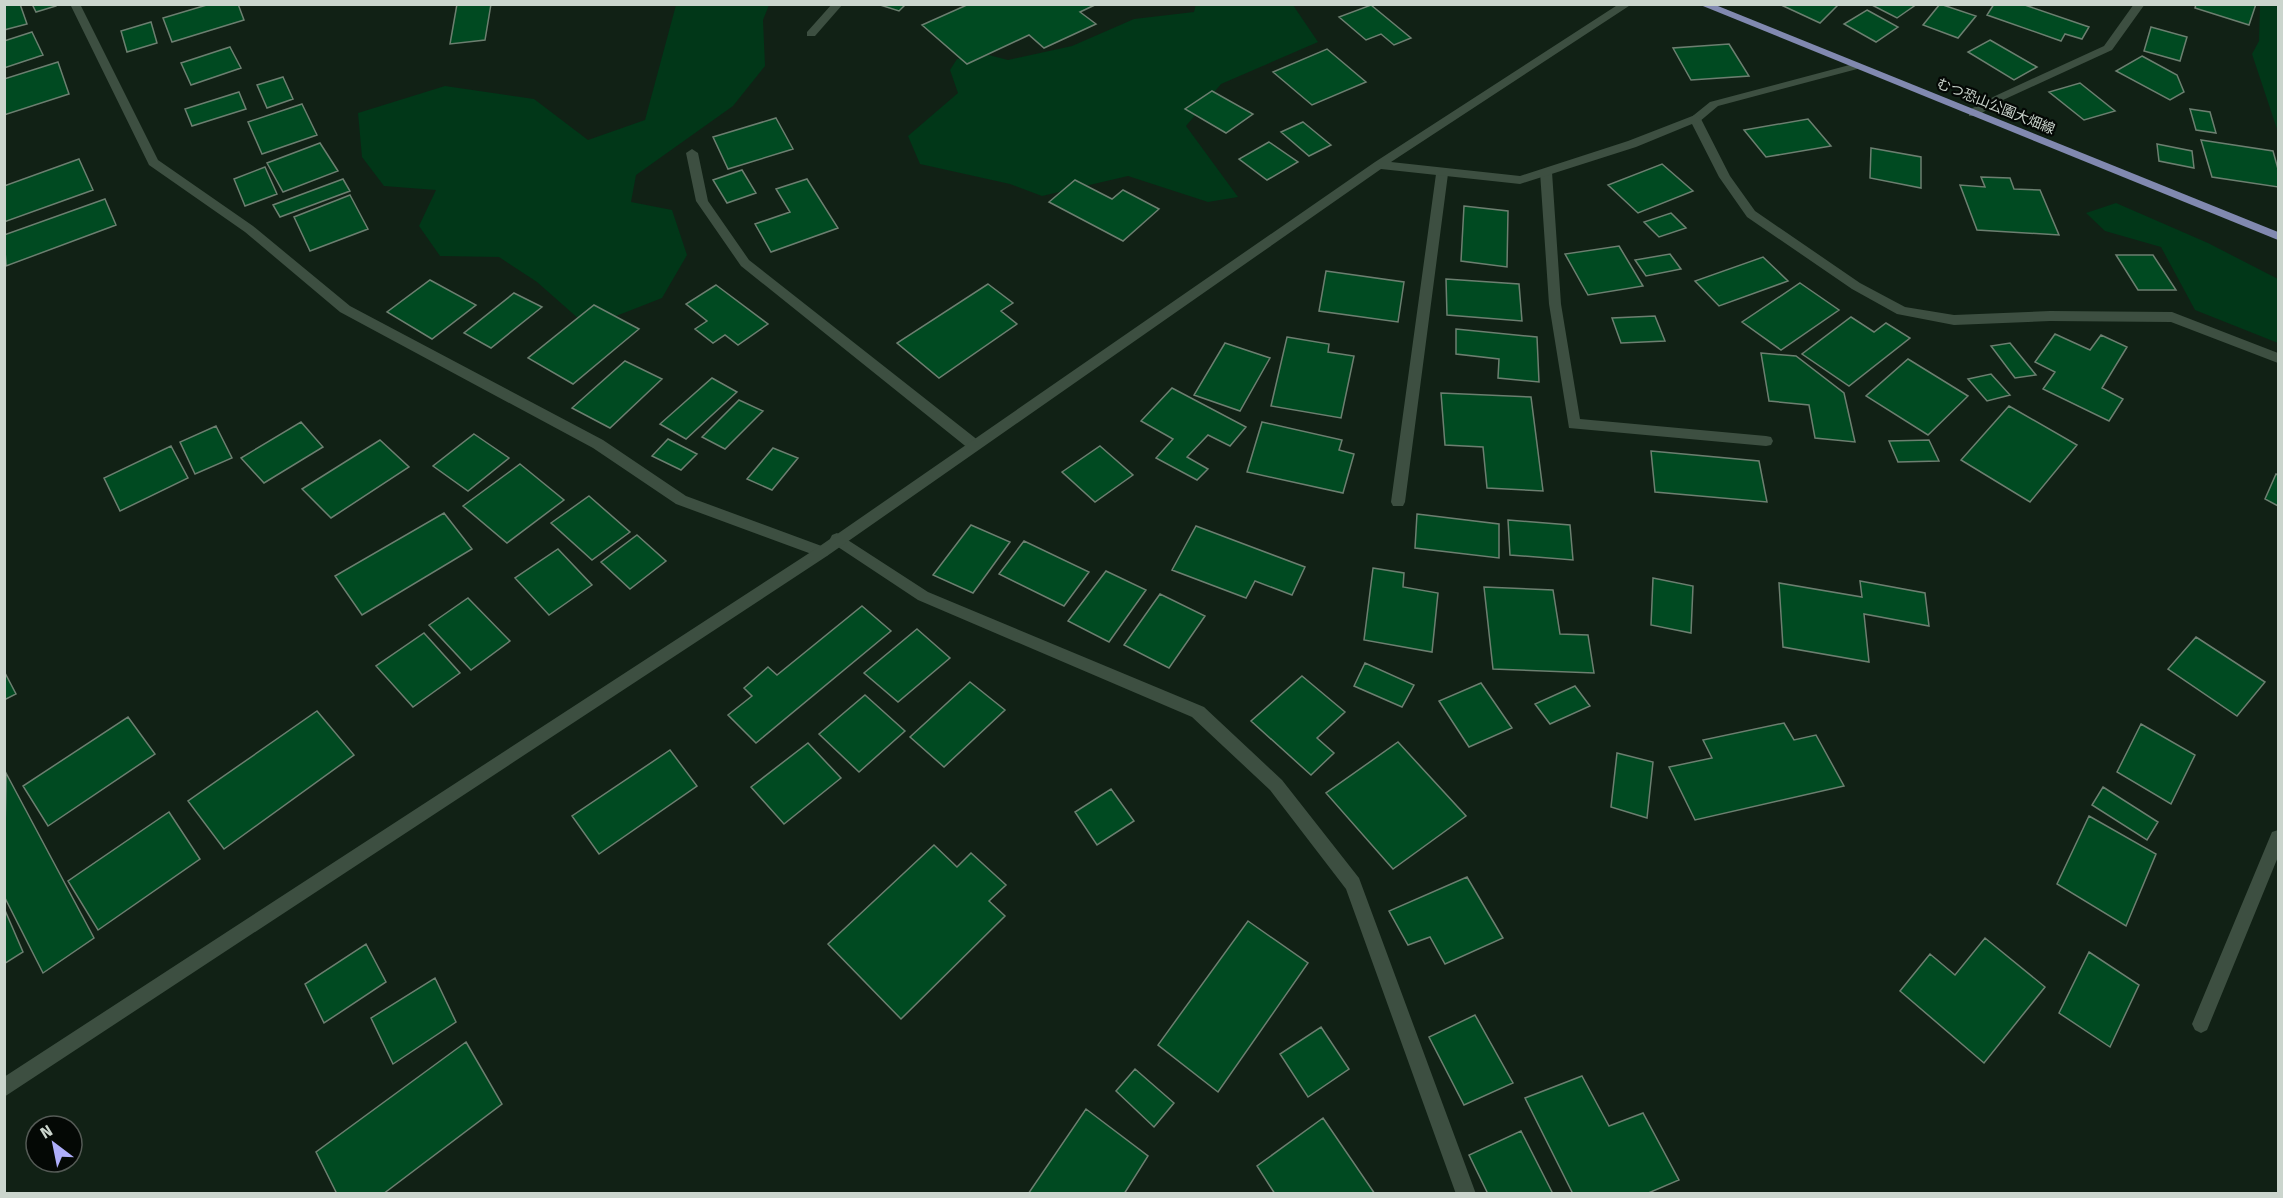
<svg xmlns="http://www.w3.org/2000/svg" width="2283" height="1198" font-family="'Fira Sans','Noto Sans JP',sans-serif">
	<rect width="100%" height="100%" fill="#112115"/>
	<path fill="#013718" d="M1196,4L1293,5L1318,42L1221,84L1186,126L1238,197L1208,202L1128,176L1042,196L1010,184L920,164L908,136L958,93L950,70L957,59L981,53L1008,60L1072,46L1134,19L1194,12Z
		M676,5H769L763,20L765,66L733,106L636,175L631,202L672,210L687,255L662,298L588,327L537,282L499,257L440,256L419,226L436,190L384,186L362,157L358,113L445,86L534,99L588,140L645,120Z
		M2260,5H2278V132L2252,54L2259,41Z
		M2116,203L2208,243L2278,279V343L2195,310L2161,247L2105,231L2086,213Z"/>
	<path fill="#004a21" stroke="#6c7f70" stroke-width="1.5" d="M4,4H20L27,24L4,30Z
		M32,4H56V6L36,12Z
		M210,4H238L244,20L172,42L163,18Z
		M457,4H491L485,40L450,44Z
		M877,4H906L899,11Z
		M969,4H1097L1080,12L1096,24L1044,48L1029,35L967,64L922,25Z
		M1779,4H1839L1820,23Z
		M1870,4H1917L1897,18Z
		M1940,4L1976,16L1958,38L1923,25Z
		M1994,4H2022L2089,27L2082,39L2065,34L2061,41L1987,15Z
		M2196,4H2256L2249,25L2195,8Z
		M1371,5L1411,38L1394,45L1381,34L1366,40L1339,17Z
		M1867,10L1898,27L1876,42L1844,24Z
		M151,22L157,43L127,52L121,31Z
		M2151,27L2187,37L2180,61L2144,51Z
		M32,32L43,55L4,68V41Z
		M1990,40L2037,67L2014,80L1968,52Z
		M1729,44L1749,76L1691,80L1673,48Z
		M230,47L241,68L191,85L181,63Z
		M1327,49L1366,82L1312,105L1273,72Z
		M2142,56L2177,75L2184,92L2170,100L2116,71Z
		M58,62L69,94L4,115V79Z
		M283,77L293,99L267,108L257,85Z
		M2080,83L2115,111L2084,120L2049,92Z
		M1212,91L1253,114L1226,133L1185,109Z
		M239,92L246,109L192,126L185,109Z
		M302,104L317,135L262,154L248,122Z
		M2190,109L2210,112L2216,133L2196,130Z
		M776,118L793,149L728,169L713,137Z
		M1808,119L1831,146L1766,157L1744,130Z
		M1303,122L1331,145L1309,156L1281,132Z
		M2201,140L2273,151L2278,169V187L2212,177Z
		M1269,142L1298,162L1267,180L1239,159Z
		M320,143L338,171L283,192L267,163Z
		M2157,144L2192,151L2194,168L2159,161Z
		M1871,148L1921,157V188L1870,178Z
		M79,159L93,190L4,222V186Z
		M1662,164L1693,191L1638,213L1608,185Z
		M265,167L277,194L245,206L234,179Z
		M742,170L756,193L727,203L713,180Z
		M1981,177L2010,178L2014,189L2040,190L2059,235L1977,230L1960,185L1985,187Z
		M343,179L350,191L280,217L273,205Z
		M807,179L838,228L771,252L755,224L790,212L776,189Z
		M1075,180L1112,199L1123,190L1159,209L1123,241L1049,202Z
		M350,195L368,229L310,251L294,217Z
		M105,199L116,225L6,266L4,235Z
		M1464,206L1508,211L1507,267L1461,261Z
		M1671,213L1686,228L1659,237L1644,222Z
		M1619,246L1643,286L1588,295L1565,254Z
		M1670,254L1681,269L1646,276L1635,260Z
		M2116,255H2153L2176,290H2138Z
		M1763,257L1788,281L1719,306L1695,281Z
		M1326,271L1404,282L1398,322L1319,311Z
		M1446,279L1519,284L1522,321L1447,315Z
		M430,280L476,305L432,339L387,312Z
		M1800,283L1839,310L1781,350L1742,322Z
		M988,284L1013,303L1001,311L1017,324L939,378L897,343Z
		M716,285L768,324L738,345L725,335L713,343L695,329L707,321L686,304Z
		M514,293L542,307L491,348L464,333Z
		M594,305L639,329L573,384L528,358Z
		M1655,316L1665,341L1621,343L1612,318Z
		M1851,317L1874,332L1886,323L1910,338L1849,386L1802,354Z
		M1456,329L1537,337L1539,382L1498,378L1499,359L1456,354Z
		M2055,334L2090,350L2101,335L2127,347L2102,388L2123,399L2109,421L2043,389L2055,372L2035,362Z
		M1287,337L1329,344L1328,352L1354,356L1341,418L1271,406Z
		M1225,343L1270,358L1240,411L1194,395Z
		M2010,343L2036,375L2015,378L1991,346Z
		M1761,353L1796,356L1844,393L1855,442L1815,438L1809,405L1769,401Z
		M1908,359L1968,396L1928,435L1866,396Z
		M625,361L662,379L610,428L572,408Z
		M1991,374L2010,395L1987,401L1968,379Z
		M712,378L737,392L686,439L660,424Z
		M1172,388L1246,427L1230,446L1208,435L1187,457L1208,469L1197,480L1156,458L1173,439L1141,421Z
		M1441,393L1531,397L1543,491L1487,488L1483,447L1445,445Z
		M739,400L763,411L725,449L702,437Z
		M2009,406L2077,445L2030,502L1961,460Z
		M301,422L323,447L264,483L241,458Z
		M1262,422L1342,440L1339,450L1354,454L1343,493L1247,472Z
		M216,426L232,458L195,474L180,442Z
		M474,434L509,458L468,491L433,466Z
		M668,439L697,454L681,470L652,456Z
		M380,440L409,467L331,518L302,489Z
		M1929,440L1939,461L1898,462L1889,441Z
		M171,446L188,478L120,511L104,478Z
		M1100,446L1133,475L1095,502L1062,472Z
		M773,448L798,458L772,490L747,479Z
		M1651,451L1759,461L1767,502L1655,492Z
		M520,464L564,500L507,543L463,506Z
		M2276,474L2278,475V506L2265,499Z
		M589,496L630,532L592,560L551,523Z
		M444,513L472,549L362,615L335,576Z
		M1417,514L1499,524V558L1415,548Z
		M1508,520L1570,525L1573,560L1510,555Z
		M971,525L1010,542L973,593L933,575Z
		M1196,526L1305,567L1292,595L1255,581L1246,598L1172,570Z
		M637,535L666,561L630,589L601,562Z
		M1024,541L1089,572L1064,606L999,574Z
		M558,549L592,585L549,615L515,578Z
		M1373,568L1404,573L1403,587L1438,593L1432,652L1364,640Z
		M1106,571L1146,590L1109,642L1068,621Z
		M1653,578L1693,586L1691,633L1651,625Z
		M1860,581L1925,593L1929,626L1864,614L1869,662L1783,647L1779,583L1862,597Z
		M1484,587L1553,590L1560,634L1588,635L1594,673L1493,669Z
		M1160,594L1205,616L1169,668L1124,645Z
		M468,598L510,641L471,670L429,625Z
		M862,606L891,631L756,743L728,715L752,696L744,688L768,667L777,675Z
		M917,629L950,658L898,702L864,673Z
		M424,633L460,673L413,707L376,666Z
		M2196,637L2265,682L2237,716L2168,669Z
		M1365,663L1414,685L1402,707L1354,686Z
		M4,671L16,694L4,700Z
		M1302,676L1345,712L1317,738L1334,753L1311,775L1251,721Z
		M970,682L1005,710L944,767L910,737Z
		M1481,683L1512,728L1469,747L1439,701Z
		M1575,686L1590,706L1550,724L1535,704Z
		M865,695L905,731L859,772L819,734Z
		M317,711L354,755L224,849L188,801Z
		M128,717L155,754L48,826L23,786Z
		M1784,723L1794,740L1816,735L1844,786L1695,820L1669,767L1712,758L1703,740Z
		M2141,724L2195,755L2171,804L2117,772Z
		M1398,742L1466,816L1393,869L1326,793Z
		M808,743L841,778L784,824L751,787Z
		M670,750L697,786L599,854L572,816Z
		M1617,753L1653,762L1647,818L1611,807Z
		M6,773L94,938L43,973L4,896Z
		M2103,787L2158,822L2147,840L2092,805Z
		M1111,789L1134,821L1097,845L1075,812Z
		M169,812L200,859L98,930L68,881Z
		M2089,816L2156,854L2126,926L2057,884Z
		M934,845L957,867L971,853L1006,885L989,901L1005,916L901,1019L828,944Z
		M1467,877L1503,938L1445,964L1430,937L1408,945L1389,911Z
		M4,908L23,952L4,964Z
		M1248,921L1308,963L1218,1092L1158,1045Z
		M1985,938L2045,987L1984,1063L1900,991L1930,954L1955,975Z
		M366,944L386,982L324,1023L305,984Z
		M2089,952L2139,985L2110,1047L2059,1013Z
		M435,978L456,1022L393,1064L371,1018Z
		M1475,1015L1513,1083L1464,1105L1429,1037Z
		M1321,1027L1349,1069L1308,1097L1280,1054Z
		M466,1042L502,1104L383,1194H337L316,1152Z
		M1135,1069L1174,1103L1154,1127L1116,1091Z
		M1582,1076L1609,1126L1643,1113L1679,1180L1646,1194H1573L1525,1098Z
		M1086,1109L1148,1156L1124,1194H1028Z
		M1323,1118L1375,1194H1275L1257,1166Z
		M1521,1131L1553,1194H1488L1469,1155Z"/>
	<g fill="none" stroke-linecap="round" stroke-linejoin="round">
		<path fill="#3d4f41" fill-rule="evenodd" d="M692,149L698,153L708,201L749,260L979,441L981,445L979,449H969L741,266L696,201L686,153Z"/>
		<path fill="#3d4f41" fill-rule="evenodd" d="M70,4H80L158,160L253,226L350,306L603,440L686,496L827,548L829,552L827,556H817L676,504L593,448L340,312L245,232L149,165Z
			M832,4H843L815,36H807V32Z
			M2134,4H2145L2112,50L2003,100L1977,116H1969V110L1995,96L2104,46Z
			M1857,63L1861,64V68L1718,106L1699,122H1691L1689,119L1710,102Z
			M1546,168L1552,172L1561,304L1580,419L1766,436L1771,437L1773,441L1771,445L1766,446L1569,428L1549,304L1540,172Z
			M1442,170L1448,174L1405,502L1403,506H1393L1391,502L1436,174Z
			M837,533L928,592L1204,707L1282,780L1359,878L1476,1194H1456L1346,889L1270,790L1192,717L918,600L832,543L830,539L832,535Z
			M2278,830V857L2207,1030L2201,1033L2195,1030L2192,1024L2272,832Z"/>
		<path fill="#3d4f41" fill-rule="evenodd" d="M1619,4H1632L1391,162L1520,176L1628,141L1695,115L1701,119L1730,176L1755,211L1860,283L1905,307L1954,315L2050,311L2172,312L2278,353V363L2171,322L2050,321L1954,325L1897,314L1852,289L1747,217L1719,177L1692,124L1636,147L1520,184L1381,169L827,556L4,1097V1077L817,548L1375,162Z"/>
		<path fill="#8189b0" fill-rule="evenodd" d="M1698,4H1713L2278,232V240Z"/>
	</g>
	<g text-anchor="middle" stroke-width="4.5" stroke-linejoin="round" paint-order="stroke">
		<g font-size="14" fill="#cbd5cd" stroke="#040805">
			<text transform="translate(1996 106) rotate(22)" y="5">むつ恐山公園大畑線</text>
		</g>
	</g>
	<rect width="2283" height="1198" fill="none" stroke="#cbd5cd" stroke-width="12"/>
	<g transform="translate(54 1144) rotate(328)"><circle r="28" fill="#040805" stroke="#545a55" stroke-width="1.5"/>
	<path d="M0-4.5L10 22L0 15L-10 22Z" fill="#aeaefb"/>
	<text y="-9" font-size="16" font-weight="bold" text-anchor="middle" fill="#cbd5cd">N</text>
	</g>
</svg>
